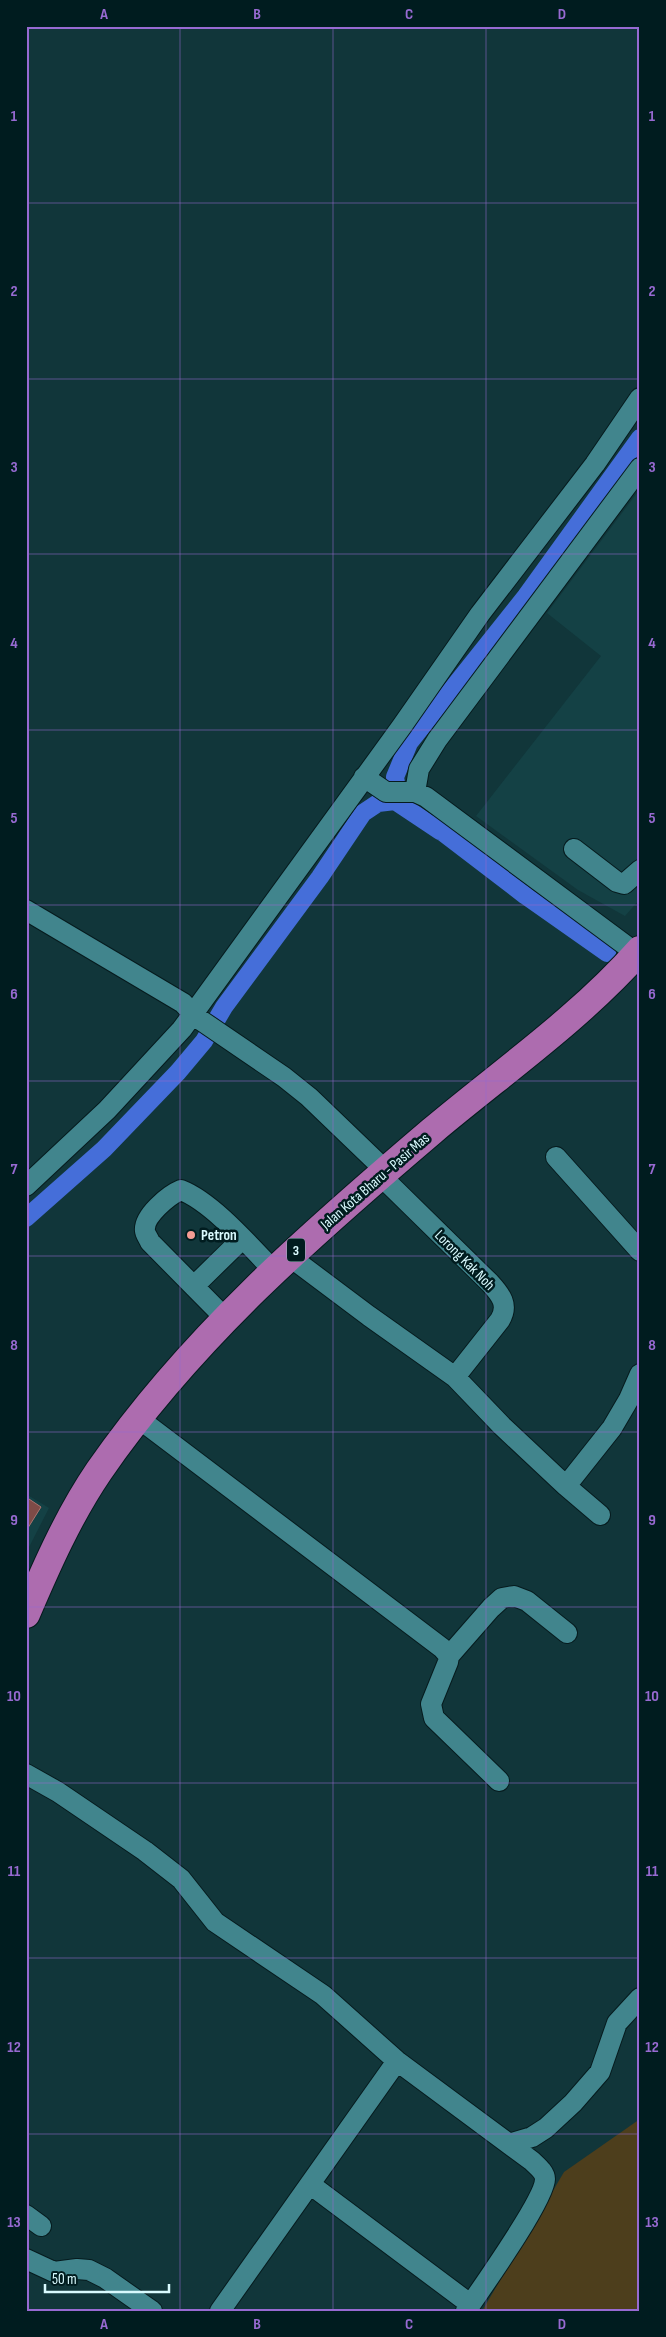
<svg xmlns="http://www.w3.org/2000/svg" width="666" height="2337" font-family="'Sofia Sans Condensed',sans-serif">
	<rect width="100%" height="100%" fill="#11363a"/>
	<path fill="#144145" d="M640,489V899L625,916L578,890L476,816L601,656L547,613Z
		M26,1494L49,1508L26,1553Z"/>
	<path fill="#4d3e1c" d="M640,2119V2311H482L564,2172Z"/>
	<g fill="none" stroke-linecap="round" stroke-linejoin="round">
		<path stroke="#456ed9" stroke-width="18" d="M397,789L395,777L409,743L526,596L640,438
			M432,824L526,896L607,953
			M26,1218L104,1149L178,1072L204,1041L224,1007L320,877L363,813L378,803L395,801L440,831"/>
	</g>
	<path fill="#7e4b47" stroke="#ab7570" d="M26,1497L41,1507L26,1531Z"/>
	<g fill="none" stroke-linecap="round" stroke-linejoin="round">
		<defs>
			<path id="minor" d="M364,777L386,792H415L426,797L640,956
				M415,792L419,769L437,740L640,468
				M574,849L617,882L624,884L640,870
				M26,910L183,1003L196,1017L284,1077L309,1097L386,1171
				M556,1157L640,1251
				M381,1176L490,1283C501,1295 509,1305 500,1320L455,1377
				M26,1186L107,1110L182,1029L402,726L480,614L595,464L640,398
				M289,1256L369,1316L455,1377L502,1426L566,1486L600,1515
				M194,1286L242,1239
				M225,1318L150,1242C149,1239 145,1234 145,1231C143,1216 169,1195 181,1190C212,1202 250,1246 274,1271
				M138,1418L442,1648L449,1656L448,1662L431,1704L434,1718L499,1781
				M566,1486L612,1428L629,1399L640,1374
				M449,1656L491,1608L502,1598L514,1596L527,1601L567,1633
				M26,1774L58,1792L145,1851L181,1879L215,1922L323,1995L397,2061L532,2161C537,2166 545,2172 545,2179C545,2199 481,2289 466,2311
				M509,2144L532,2137L546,2128L573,2103L600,2072L617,2023L640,1998
				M311,2185L470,2304
				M26,2215L41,2226
				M26,2259L54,2272L77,2269L89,2270L105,2278L152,2311
				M220,2311L397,2061"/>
			<path id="highway" d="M26,1614C47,1565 69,1515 99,1471C190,1339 311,1234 432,1131C502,1072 579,1019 640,950"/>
		</defs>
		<use href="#minor" stroke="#061b1e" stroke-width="22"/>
		<use href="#highway" stroke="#061b1e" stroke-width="30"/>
		<use href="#minor" stroke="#41858d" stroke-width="20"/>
		<use href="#highway" stroke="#ad6caf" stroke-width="28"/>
	</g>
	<path fill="none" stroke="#976ad2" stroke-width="1" stroke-opacity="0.55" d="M180,26V2311M333,26V2311M486,26V2311M26,203H640M26,379H640M26,554H640M26,730H640M26,905H640M26,1081H640M26,1256H640M26,1432H640M26,1607H640M26,1783H640M26,1958H640M26,2134H640"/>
	<circle fill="#f59c94" stroke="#001c1f" stroke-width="2" cx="191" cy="1235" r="5"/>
	<g text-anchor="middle" stroke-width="5" stroke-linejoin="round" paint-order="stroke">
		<rect fill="#001c1f" stroke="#98b7bb" stroke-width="1" x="287" y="1238.5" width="18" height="23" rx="4"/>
		<g font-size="14" font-weight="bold" fill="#d9fafe">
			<text x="296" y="1255">3</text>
		</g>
		<g font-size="15" fill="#d9fafe" stroke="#001c1f">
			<text transform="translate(375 1181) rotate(-41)" y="5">Jalan Kota Bharu - Pasir Mas</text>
			<text transform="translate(465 1260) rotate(45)" y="5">Lorong Kak Noh</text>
		</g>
		<g font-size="15" font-weight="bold" fill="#d9fafe" stroke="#001c1f" text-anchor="start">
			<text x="201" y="1240">Petron</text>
		</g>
	</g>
	<rect width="666" height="2337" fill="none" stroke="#001c1f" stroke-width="55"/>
	<path d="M45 2284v8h124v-8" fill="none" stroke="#d9fafe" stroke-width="2.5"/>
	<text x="52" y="2284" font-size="15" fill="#d9fafe" stroke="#001c1f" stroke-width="4" paint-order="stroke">50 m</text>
	<rect x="28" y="28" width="610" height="2282" fill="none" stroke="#976ad2" stroke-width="2"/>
	<g font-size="16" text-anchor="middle" font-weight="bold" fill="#976ad2">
		<text x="104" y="19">A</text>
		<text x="257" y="19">B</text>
		<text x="409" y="19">C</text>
		<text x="562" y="19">D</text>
		<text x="14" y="121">1</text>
		<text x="652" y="121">1</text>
		<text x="14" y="296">2</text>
		<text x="652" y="296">2</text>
		<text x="14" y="472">3</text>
		<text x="652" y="472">3</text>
		<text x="14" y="648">4</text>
		<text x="652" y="648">4</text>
		<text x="14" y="823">5</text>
		<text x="652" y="823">5</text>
		<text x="14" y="999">6</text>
		<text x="652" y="999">6</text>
		<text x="14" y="1174">7</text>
		<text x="652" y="1174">7</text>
		<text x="14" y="1350">8</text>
		<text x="652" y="1350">8</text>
		<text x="14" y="1525">9</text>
		<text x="652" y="1525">9</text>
		<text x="14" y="1701">10</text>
		<text x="652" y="1701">10</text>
		<text x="14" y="1876">11</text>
		<text x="652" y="1876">11</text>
		<text x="14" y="2052">12</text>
		<text x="652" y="2052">12</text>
		<text x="14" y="2227">13</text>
		<text x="652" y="2227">13</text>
		<text x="104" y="2329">A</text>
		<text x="257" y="2329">B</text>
		<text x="409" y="2329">C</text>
		<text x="562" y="2329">D</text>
	</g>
</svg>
